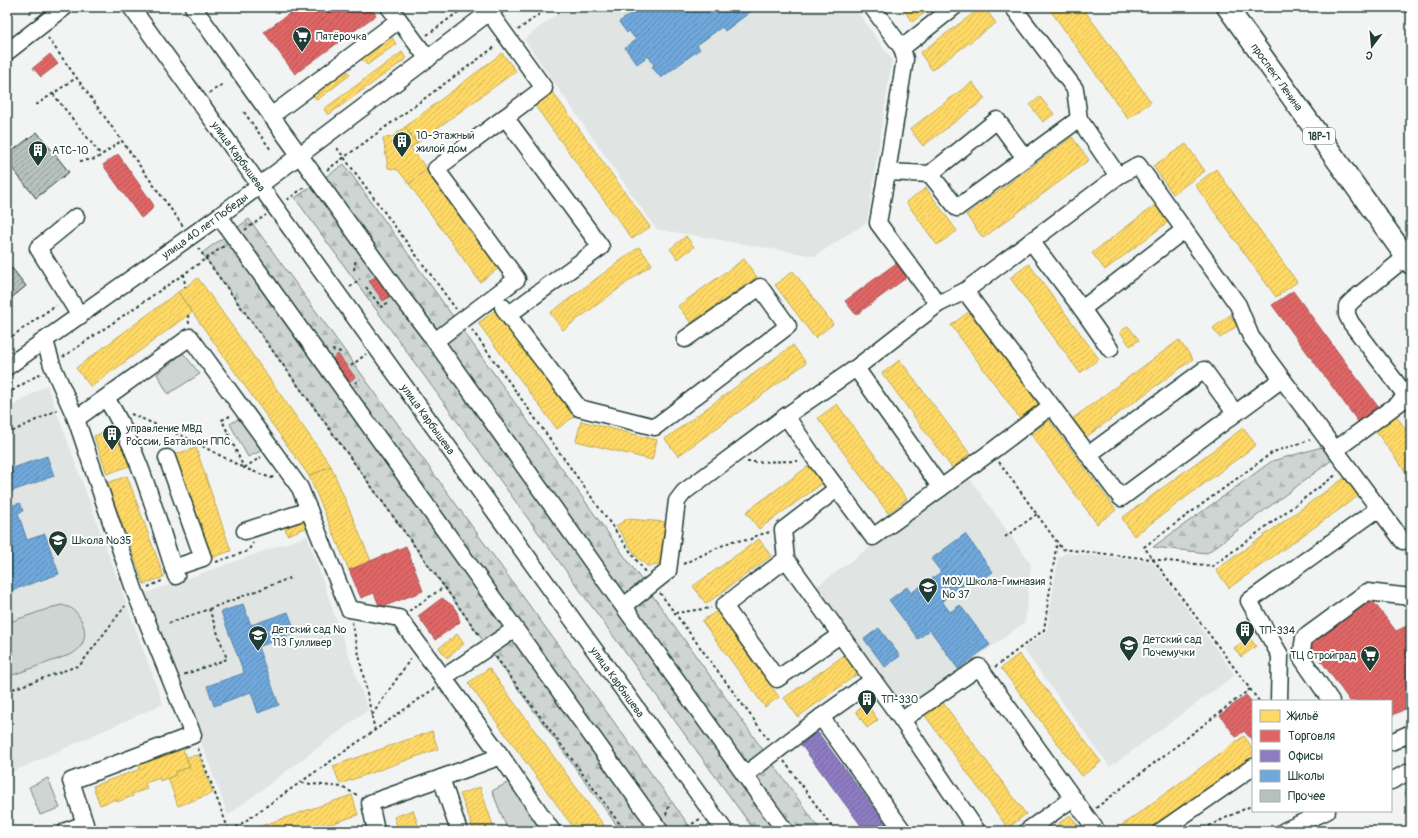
<svg xmlns="http://www.w3.org/2000/svg" width="1418" height="838" font-family="Pangolin,sans-serif">
	<defs>
		<pattern id="grass-dots" width="8" height="8" patternUnits="userSpaceOnUse"><rect width="8" height="8" fill="#ced5d3"/><path d="M2 2h.1M6 6h.1" fill="none" stroke="#b0b8b6" stroke-width="1.8" stroke-linecap="round"/></pattern>
		<pattern id="forest-firs" width="22" height="20" patternUnits="userSpaceOnUse"><rect width="22" height="20" fill="#ced5d3"/><path d="M5 1l3.5 6h-7zM16 11l3.5 6h-7z" fill="#b0b8b6"/></pattern>
		<pattern id="homes-hatch" width="6" height="6" patternUnits="userSpaceOnUse"><rect width="6" height="6" fill="#ffd966"/><path d="M-1 1l2-2M0 6l6-6M5 7l2-2" fill="none" stroke="#dabb59"/></pattern>
		<pattern id="shops-hatch" width="6" height="6" patternUnits="userSpaceOnUse"><rect width="6" height="6" fill="#e06666"/><path d="M-1 1l2-2M0 6l6-6M5 7l2-2" fill="none" stroke="#b55555"/></pattern>
		<pattern id="offices-hatch" width="6" height="6" patternUnits="userSpaceOnUse"><rect width="6" height="6" fill="#8e7cc3"/><path d="M-1 1l2-2M0 6l6-6M5 7l2-2" fill="none" stroke="#73679f"/></pattern>
		<pattern id="schools-hatch" width="6" height="6" patternUnits="userSpaceOnUse"><rect width="6" height="6" fill="#6fa8dc"/><path d="M-1 1l2-2M0 6l6-6M5 7l2-2" fill="none" stroke="#5b8ab3"/></pattern>
		<pattern id="building-hatch" width="6" height="6" patternUnits="userSpaceOnUse"><rect width="6" height="6" fill="#b7c1bd"/><path d="M-1 1l2-2M0 6l6-6M5 7l2-2" fill="none" stroke="#949e9a"/></pattern>
	</defs>
	<rect width="100%" height="100%" fill="#f2f3f3"/>
	<filter id="ink" filterUnits="userSpaceOnUse"><feTurbulence type="fractalNoise" baseFrequency=".025" numOctaves="2"/><feDisplacementMap in="SourceGraphic" scale="8" xChannelSelector="R" yChannelSelector="G"/><feConvolveMatrix kernelMatrix="1 2 1 2 8 2 1 2 1" color-interpolation-filters="sRGB"/></filter>
	<g filter="url(#ink)">
		<path fill="#e0e4e3" d="M567,7H854L892,60L867,222L815,256L656,229L524,39Z
			M47,385L163,704L7,774V409Z
			M967,475L1031,564L1025,622L904,711L816,587Z
			M307,536L368,710L228,815L146,593Z
			M1066,553L1152,561L1235,675L1110,767L1023,649L1047,631L1058,558Z"/>
		<path fill="url(#grass-dots)" stroke="#768984" d="M1411,783V802L1405,794L1408,785Z"/>
		<path fill="url(#forest-firs)" stroke="#768984" d="M344,164L821,831H755L295,198Z
			M249,219L693,831H621L202,253Z
			M1322,447L1332,460L1207,553L1153,547L1272,461Z"/>
		<path fill="#ced5d3" stroke="#768984" d="M183,353L200,374L168,394L157,374Z
			M243,416L265,449L248,457L230,424Z
			M62,605C65,606 69,607 71,608C81,614 88,632 83,642C81,647 77,651 72,654L7,677V623L53,607Z
			M48,778L60,808L40,815L29,787Z
			M509,782L541,831H508L492,791Z"/>
		<path fill="url(#homes-hatch)" stroke="#bcaa57" d="M902,7H928L930,9L912,22Z
			M982,7H984L996,23L932,70L920,53Z
			M1048,7H1082L1151,102L1128,119Z
			M391,36L396,44L367,65L361,58Z
			M402,52L406,59L328,115L324,109Z
			M502,53L516,71L417,143L405,127Z
			M346,69L350,75L317,100L312,94Z
			M972,82L985,99L923,146L910,129Z
			M551,90L650,227L632,239L533,103Z
			M1040,97L1054,114L1043,122L1030,105Z
			M405,127L417,143L411,148L427,169L409,184L398,170L388,168L383,138L392,137Z
			M1072,137L1089,160L983,238L966,215Z
			M1186,144L1205,171L1173,194L1153,166Z
			M427,169L499,268L480,282L409,184Z
			M1216,169L1297,282L1276,297L1195,185Z
			M926,188L957,231L937,245L906,202Z
			M1155,205L1168,222L1105,270L1092,253Z
			M686,236L694,247L678,259L670,249Z
			M639,247L652,264L563,330L550,313Z
			M744,259L757,277L691,323L678,306Z
			M1029,264L1099,359L1080,373L1010,278Z
			M793,271L833,324L815,338L775,285Z
			M198,278L331,466L309,476L178,292Z
			M178,292L192,312L91,387L76,368Z
			M497,309L576,415L557,429L478,323Z
			M970,311L1040,406L1021,420L951,325Z
			M1230,315L1237,326L1220,338L1213,328Z
			M1128,326L1139,340L1130,346L1120,332Z
			M1179,340L1193,359L1086,437L1072,419Z
			M793,345L806,363L678,456L665,439Z
			M900,360L970,454L952,468L882,373Z
			M837,404L907,499L888,513L818,418Z
			M1395,414L1411,437V479L1374,429Z
			M1049,420L1116,510L1097,524L1031,434Z
			M581,421L657,440L652,460L576,441Z
			M116,428L129,466L107,474L94,436Z
			M1243,428L1256,445L1134,536L1122,518Z
			M196,448L231,551L211,558L175,454Z
			M810,465L823,483L759,529L746,512Z
			M331,466L371,561L349,570L309,476Z
			M127,476L164,577L144,584L107,483Z
			M1347,476L1361,494L1229,588L1216,570Z
			M302,518L306,528L287,535L284,524Z
			M627,519L667,522L664,556L660,563L653,566H647L637,557L616,526Z
			M759,539L771,556L706,604L693,586Z
			M717,611L779,697L765,707L702,621Z
			M457,634L464,644L447,658L439,648Z
			M1249,637L1256,646L1241,657L1234,648Z
			M850,651L863,670L798,717L784,698Z
			M1019,654L1101,762L1082,776L1001,668Z
			M489,668L608,831H576L468,683Z
			M941,700L1026,814L1008,828L923,713Z
			M867,704L878,720L867,728L856,711Z
			M432,731L438,749L340,784L333,766Z
			M1244,736L1253,749V757L1152,831H1114Z
			M183,749L190,767L175,772L176,775L160,781V778L145,783L147,789L132,794L133,796L117,802L116,799L100,805L93,786L140,769L139,764Z
			M199,755L213,793L178,806L168,778L176,775L175,772L190,767L186,757Z
			M480,787L495,831H474L460,794Z
			M352,795L358,815L310,831H253L252,829Z
			M413,810L420,831H399L394,817Z
			M1070,815L1082,831H1049Z"/>
		<path fill="url(#shops-hatch)" stroke="#a65a57" d="M298,7H370L376,15L295,74L264,32Z
			M50,54L58,64L41,77L33,68Z
			M118,154L153,204L152,209L149,212L141,218L103,165Z
			M903,258L914,272L856,315L845,301Z
			M376,276L391,296L383,301L369,281Z
			M1293,291L1379,408L1359,423L1272,305Z
			M338,354L355,377L349,382L332,359Z
			M406,546L423,591L380,608L374,593L361,598L349,570Z
			M442,598L453,606L457,612L460,622L435,640L418,616Z
			M1372,600L1396,631L1411,624V706L1391,716V701H1350L1309,644Z
			M1246,695L1253,703V738L1251,739L1244,731L1236,737L1220,715Z"/>
		<path fill="url(#offices-hatch)" stroke="#6d6998" d="M816,730L891,831H865L799,742Z"/>
		<path fill="url(#schools-hatch)" stroke="#5788aa" d="M640,7H757L725,31L722,27L697,45L700,49L661,78L652,67L654,65L648,56L637,64L625,48L636,40L629,31L627,33L619,22Z
			M47,456L54,476L7,493V470Z
			M7,498L10,506L20,503L23,511L18,513L27,540L45,534L59,574L7,592V545L11,543L7,531Z
			M965,534L993,572L976,584L972,579L942,601L950,612L960,605L990,645L958,669L930,630L918,639L889,600L907,587L911,593L941,572L931,559Z
			M243,604L251,625L288,612L296,633L258,647L279,705L258,713L251,692L214,706L207,686L244,673L221,612Z
			M879,628L900,656L885,667L864,639Z"/>
		<path fill="url(#building-hatch)" stroke="#1f3d34" d="M37,132L69,172L36,198L7,162V155Z
			M7,173L11,178L7,181Z
			M12,268L26,286L10,299L7,296V272Z"/>
		<g fill="none" stroke-linecap="round" stroke-linejoin="round">
			<defs>
				<g id="minor">
					<path id="s1" d="M131,7L725,831"/>
					<path d="M193,7L400,295L435,341L617,597L785,831"/>
					<path d="M389,7L399,20"/>
					<path d="M872,7L902,48L905,59L887,172L878,223L938,304L856,368L941,488"/>
					<path d="M1013,7L1075,89L1079,119L1118,176"/>
					<path d="M902,48L954,7"/>
					<path d="M7,52L65,7"/>
					<path d="M271,116L399,20L428,59"/>
					<path d="M1025,158L997,120L930,174L957,208L1079,119"/>
					<path d="M887,172L930,174"/>
					<path d="M219,216L660,831"/>
					<path d="M76,217L38,248L80,316"/>
					<path d="M1031,241L1082,309L1110,349"/>
					<path d="M965,291L1121,498L1282,379"/>
					<path d="M938,304L965,291L1118,176L1138,165L1238,305L1251,337L1403,541"/>
					<path d="M503,307L508,315L601,247L505,117"/>
					<path d="M1082,309L1184,230"/>
					<path d="M508,315L579,408L655,427L788,326L760,287L685,339"/>
					<path d="M45,341L52,365L76,419L190,337L300,488L349,609L399,618L501,756L552,831"/>
					<path d="M435,341L517,279L436,169L544,88L489,12"/>
					<path id="s2" d="M7,367L219,216L496,7"/>
					<path d="M106,398C140,451 156,516 176,576"/>
					<path d="M786,416L816,460L873,537L992,451L1051,406"/>
					<path d="M1335,450L1407,397L1351,323L1347,315V306L1353,300L1406,257"/>
					<path d="M1088,455L1204,370L1235,413"/>
					<path d="M167,458L203,558L173,568"/>
					<path d="M838,488L783,530L786,559L873,680"/>
					<path d="M245,531L309,510"/>
					<path d="M786,559L724,606L777,679L840,635"/>
					<path d="M624,606L668,571L677,501L684,492L786,416L856,368"/>
					<path d="M443,678L515,629"/>
					<path d="M1279,701L1280,655L1249,601L1378,509"/>
					<path d="M1331,701L1301,657L1304,638L1367,592L1411,597"/>
					<path d="M821,717L873,680L902,720L979,667L1073,798"/>
					<path d="M902,720L977,831"/>
					<path d="M1391,742L1411,733"/>
					<path d="M745,775L821,717L903,831"/>
					<path d="M1391,781L1411,771"/>
					<path d="M66,831L85,824L71,781L193,735L135,592L76,419"/>
					<path d="M376,831L370,803L441,778"/>
					<path d="M459,831L441,778L501,756"/>
					<path d="M1027,831L1073,798L1097,831"/>
					<path d="M1161,831L1253,767"/>
					<path d="M1284,831L1327,811"/>
				</g>
				<g id="major">
					<path id="s3" d="M1227,7L1411,264"/>
				</g>
			</defs>
			<use href="#minor" stroke="#1f3d34" stroke-width="19"/>
			<use href="#major" stroke="#1f3d34" stroke-width="23"/>
			<path stroke="#1f3d34" stroke-width="2" stroke-dasharray="3 3" stroke-linecap="butt" d="M26,7L32,15
				M518,30L549,7
				M427,35L465,7
				M48,38L183,226
				M209,93L223,84
				M53,94L101,155
				M36,105L76,78
				M244,112L271,150
				M337,148L456,309
				M80,161L96,159L121,141
				M327,170L496,46
				M287,200L306,186
				M245,230L266,215
				M198,248L480,636
				M354,270L356,258
				M184,274L185,287
				M350,287L360,279
				M366,287L381,307L389,302
				M188,315L189,324
				M472,330L645,572
				M7,340L56,305
				M332,350L341,352
				M63,357L184,274L224,246
				M351,366L366,354
				M355,383L360,379
				M7,394L41,373
				M131,414L185,437L244,468L261,457
				M230,416L222,420L244,468L271,478L275,476
				M7,434L57,410
				M747,462L801,461
				M999,462L1062,549L1213,566L1337,474
				M1005,537L1037,514
				M216,562L248,551L253,543
				M683,564L732,541L749,540L758,535L770,532
				M148,587L164,580
				M660,593L768,739
				M209,609L290,578
				M409,611L444,587
				M675,613L711,608
				M352,622L375,731
				M169,623L209,609L227,659L183,675
				M496,657L625,831
				M995,667L1044,630L1057,541
				M7,691L80,665L125,606
				M1259,701L1144,547L1273,452L1310,440
				M372,715L411,658
				M198,748L229,831
				M784,761L835,831
				M302,783L342,787L359,796
				M1096,808L1250,689
				M666,815L670,803
				M687,827L700,819
				M231,831L435,688
				M1198,831L1253,805"/>
			<use href="#minor" stroke="#fff" stroke-width="16"/>
			<use href="#major" stroke="#fff" stroke-width="20"/>
		</g>
	</g>
	<defs>
		<symbol id="supermarket-pin" viewBox="-11 -11 22 30"><path d="M0 17L-7.5 6A9.5 9.5 0 1 1 7.5 6Z" fill="#1f3d34" stroke="#fff"/><path d="M-6-5.5h2.5l.6 2H6L4.5 2H-2.5L-4.4-4H-6ZM-1.5 3.2a1.3 1.3 0 1 0 .1 0ZM3 3.2a1.3 1.3 0 1 0 .1 0Z" fill="#fff"/></symbol>
		<symbol id="building-pin" viewBox="-11 -11 22 30"><path d="M0 17L-7.5 6A9.5 9.5 0 1 1 7.5 6Z" fill="#1f3d34" stroke="#fff"/><path d="M-4-6H4V6H1V3H-1V6H-4ZM-2.5-4.3h1.7v1.8h-1.7ZM.8-4.3h1.7v1.8H.8ZM-2.5-1h1.7V.8h-1.7ZM.8-1h1.7V.8H.8Z" fill="#fff"/></symbol>
		<symbol id="school-pin" viewBox="-11 -11 22 30"><path d="M0 17L-7.5 6A9.5 9.5 0 1 1 7.5 6Z" fill="#1f3d34" stroke="#fff"/><path d="M0-5L7-2L0 1L-7-2ZM-4 1L0 2.5L4 1V4Q0 6-4 4Z" fill="#fff"/></symbol>
	</defs>
	<g fill-rule="evenodd">
		<use href="#supermarket-pin" x="291" y="25" width="22" height="30"/>
		<use href="#building-pin" x="391" y="130" width="22" height="30"/>
		<use href="#building-pin" x="27" y="139" width="22" height="30"/>
		<use href="#building-pin" x="101" y="423" width="22" height="30"/>
		<use href="#school-pin" x="47" y="529" width="22" height="30"/>
		<use href="#school-pin" x="917" y="576" width="22" height="30"/>
		<use href="#building-pin" x="1234" y="619" width="22" height="30"/>
		<use href="#school-pin" x="247" y="624" width="22" height="30"/>
		<use href="#school-pin" x="1118" y="634" width="22" height="30"/>
		<use href="#supermarket-pin" x="1359" y="644" width="22" height="30"/>
		<use href="#building-pin" x="856" y="688" width="22" height="30"/>
	</g>
	<g text-anchor="middle" stroke-width="4" stroke-linejoin="round" paint-order="stroke">
		<rect fill="#fff" stroke="#627771" stroke-width="1" x="1303" y="128" width="32" height="16" rx="3"/>
		<g font-size="10" font-weight="bold" fill="#1f3d34">
			<text x="1319" y="140">18Р-1</text>
		</g>
		<g font-size="11" fill="#1f3d34" stroke="#fff" text-anchor="start">
			<text x="316" y="40">Пятёрочка</text>
			<text x="416" y="139">10-Этажный<tspan x="416" dy="13">жилой дом</tspan></text>
			<text x="52" y="154">АТС-10</text>
			<text x="126" y="432">управление МВД<tspan x="126" dy="13">России, Батальон ППС</tspan></text>
			<text x="72" y="544">Школа №35</text>
			<text x="942" y="585">МОУ Школа-Гимназия<tspan x="942" dy="13">№ 37</tspan></text>
			<text x="272" y="633">Детский сад №<tspan x="272" dy="13">113 Гулливер</tspan></text>
			<text x="1259" y="634">ТП-334</text>
			<text x="1143" y="643">Детский сад<tspan x="1143" dy="13">Почемучки</tspan></text>
			<text x="1356" y="659" text-anchor="end">ТЦ Стройград</text>
			<text x="881" y="703">ТП-330</text>
		</g>
		<g font-size="11" fill="#1f3d34" stroke="#fff">
			<text dy="4" stroke="none"><textPath href="#s3" startOffset="86">проспект Ленина</textPath></text>
			<text dy="4" stroke="none"><textPath href="#s1" startOffset="184">улица Карбышева</textPath></text>
			<text dy="4" stroke="none"><textPath href="#s2" startOffset="243">улица 40 лет Победы</textPath></text>
			<text dy="4" stroke="none"><textPath href="#s1" startOffset="508">улица Карбышева</textPath></text>
			<text dy="4" stroke="none"><textPath href="#s1" startOffset="832">улица Карбышева</textPath></text>
		</g>
	</g>
	<rect width="1418" height="838" fill="none" stroke="#fff" stroke-width="24"/>
	<rect x="12" y="12" width="1394" height="814" fill="none" stroke="#1f3d34" stroke-width="1.5" filter="url(#ink)"/>
	<rect x="1252" y="700" width="140" height="112" fill="#ffffff" stroke="#a5b1ae"/>
	<rect x="1260" y="710" width="20" height="12" fill="#ffd966" stroke="#a5b1ae"/>
	<text x="1288" y="720" font-size="12" fill="#1f3d34">Жильё</text>
	<rect x="1260" y="730" width="20" height="12" fill="#e06666" stroke="#a5b1ae"/>
	<text x="1288" y="740" font-size="12" fill="#1f3d34">Торговля</text>
	<rect x="1260" y="750" width="20" height="12" fill="#8e7cc3" stroke="#a5b1ae"/>
	<text x="1288" y="760" font-size="12" fill="#1f3d34">Офисы</text>
	<rect x="1260" y="770" width="20" height="12" fill="#6fa8dc" stroke="#a5b1ae"/>
	<text x="1288" y="780" font-size="12" fill="#1f3d34">Школы</text>
	<rect x="1260" y="790" width="20" height="12" fill="#b7c1bd" stroke="#a5b1ae"/>
	<text x="1288" y="800" font-size="12" fill="#1f3d34">Прочее</text>
	<g transform="translate(1372 46) rotate(196)" stroke="#ffffff" stroke-width="3" paint-order="stroke">
	<path d="M0-3L7 15L0 10L-7 15Z" fill="#1f3d34"/>
	<text y="-6" font-size="11" font-weight="bold" text-anchor="middle" fill="#1f3d34">С</text>
	</g>
</svg>
